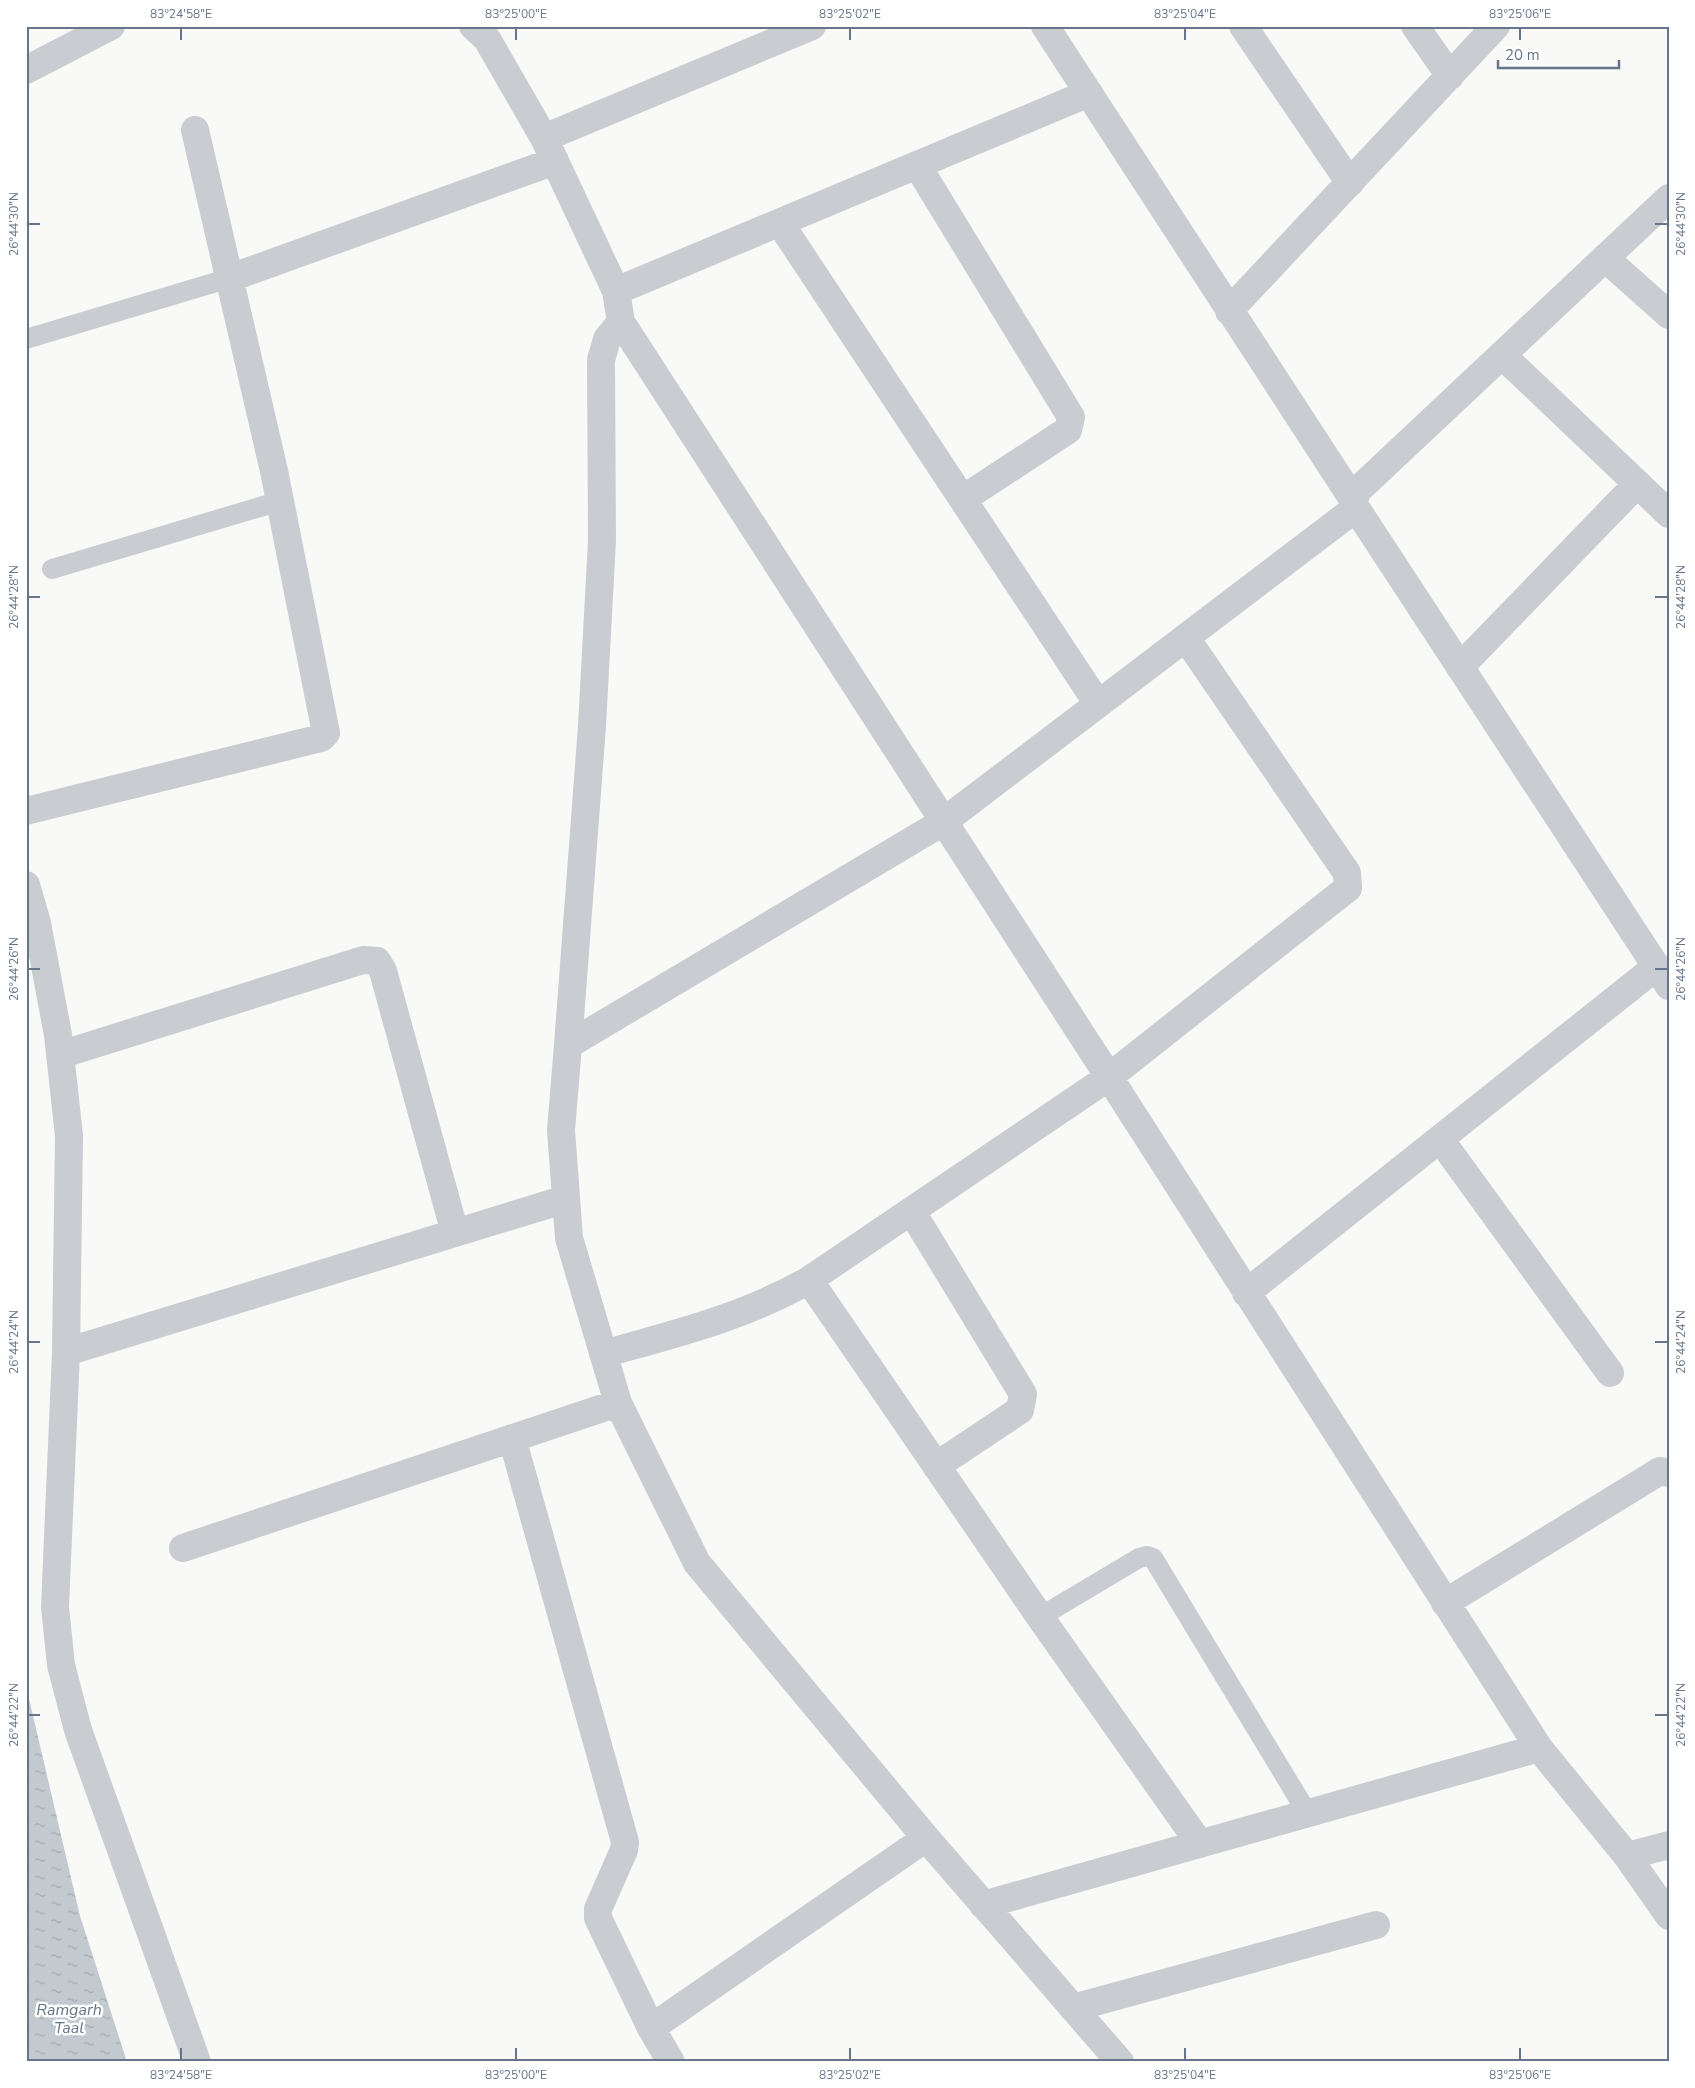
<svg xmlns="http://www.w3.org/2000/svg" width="1695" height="2088" font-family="'Nunito Sans',sans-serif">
	<defs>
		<pattern id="water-ripples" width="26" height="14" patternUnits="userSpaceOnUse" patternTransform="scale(1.25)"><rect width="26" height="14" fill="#c2cad0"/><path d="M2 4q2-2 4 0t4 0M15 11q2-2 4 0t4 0" fill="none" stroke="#a1a9af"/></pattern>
	</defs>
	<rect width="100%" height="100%" fill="#f9faf7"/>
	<path fill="url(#water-ripples)" d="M26,1686L80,1916L127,2062H26Z"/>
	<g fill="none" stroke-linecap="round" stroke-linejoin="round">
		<path stroke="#c9ccd0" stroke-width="20" d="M26,339L230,278
			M52,569L280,501
			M1040,1617L1139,1558L1147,1556L1153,1558L1308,1814"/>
		<path stroke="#c9ccd0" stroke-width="28" d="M473,26L487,39L544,138L616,291L621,322L1109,1077L1539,1748L1627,1856L1669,1916
			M1045,26L1354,501
			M1243,26L1350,183
			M1415,26L1450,76
			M26,70L111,26
			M544,138L812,26
			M917,165L1071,417L1068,430L963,499
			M780,223L1098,704
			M1605,258L1669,315
			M230,278L555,161
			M616,291L1089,93
			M1229,311L1496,26
			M1502,355L1669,514
			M1460,667L1637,484
			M26,811L321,738L326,733L274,471L195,130
			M26,885L37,923L58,1035L69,1136L66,1352L55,1607L61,1665L78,1730L197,2062
			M568,1045L592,726L602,540L601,360L607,339L621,322
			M60,1055L363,960L377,961L383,971L455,1233
			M1440,1139L1610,1373
			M912,1212L1023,1394L1020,1410L936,1466
			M809,1280L1040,1617L1200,1844
			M1246,1293L1656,967
			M66,1352L566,1199
			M603,1354C674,1334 745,1317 809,1280L1109,1077L1348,888L1347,873L1186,638
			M512,1438L625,1842L624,1850L598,1909V1918L651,2028L671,2062
			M183,1548L618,1403
			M1445,1603L1660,1471L1669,1473
			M1627,1856L1669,1845
			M983,1905L1539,1748
			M1073,2008L1376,1925
			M651,2028L926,1838
			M1120,2062L926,1838L697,1563L618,1403L569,1238L561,1130L568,1045L943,822L1356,508"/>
		<path stroke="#c9ccd0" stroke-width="28" d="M1669,198L1357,491L1354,501L1356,508L1669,986"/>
	</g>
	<path fill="none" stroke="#67758a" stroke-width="2" d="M181,28V40M516,28V40M850,28V40M1185,28V40M1520,28V40M28,224H40M1655,224H1668M28,597H40M1655,597H1668M28,969H40M1655,969H1668M28,1342H40M1655,1342H1668M28,1715H40M1655,1715H1668M181,2048V2060M516,2048V2060M850,2048V2060M1185,2048V2060M1520,2048V2060"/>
	<g text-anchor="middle" stroke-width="5" stroke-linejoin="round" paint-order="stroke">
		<g font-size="16" font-style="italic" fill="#637684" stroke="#fff">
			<text x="69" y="2015">Ramgarh<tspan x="69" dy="18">Taal</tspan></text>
		</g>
	</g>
	<rect width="1695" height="2088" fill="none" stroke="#ffffff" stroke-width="55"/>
	<path d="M1498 60v8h121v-8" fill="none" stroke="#67758a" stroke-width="2.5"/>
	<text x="1505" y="60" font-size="15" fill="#67758a" stroke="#ffffff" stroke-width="4" paint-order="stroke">20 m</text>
	<rect x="28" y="28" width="1640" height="2032" fill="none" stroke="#67758a" stroke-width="2"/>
	<g font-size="12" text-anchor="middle" fill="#67758a">
		<text x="181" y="18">83°24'58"E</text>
		<text x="516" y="18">83°25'00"E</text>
		<text x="850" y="18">83°25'02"E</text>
		<text x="1185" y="18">83°25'04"E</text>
		<text x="1520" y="18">83°25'06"E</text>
		<text transform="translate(14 224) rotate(-90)" y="4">26°44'30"N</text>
		<text transform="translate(1681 224) rotate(-90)" y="4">26°44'30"N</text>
		<text transform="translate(14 597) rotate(-90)" y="4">26°44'28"N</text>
		<text transform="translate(1681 597) rotate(-90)" y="4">26°44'28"N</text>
		<text transform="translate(14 969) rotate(-90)" y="4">26°44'26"N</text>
		<text transform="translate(1681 969) rotate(-90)" y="4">26°44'26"N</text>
		<text transform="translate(14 1342) rotate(-90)" y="4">26°44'24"N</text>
		<text transform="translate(1681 1342) rotate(-90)" y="4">26°44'24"N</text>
		<text transform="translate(14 1715) rotate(-90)" y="4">26°44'22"N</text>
		<text transform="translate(1681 1715) rotate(-90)" y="4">26°44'22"N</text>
		<text x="181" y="2079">83°24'58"E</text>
		<text x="516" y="2079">83°25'00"E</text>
		<text x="850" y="2079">83°25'02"E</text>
		<text x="1185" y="2079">83°25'04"E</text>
		<text x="1520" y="2079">83°25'06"E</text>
	</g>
</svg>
